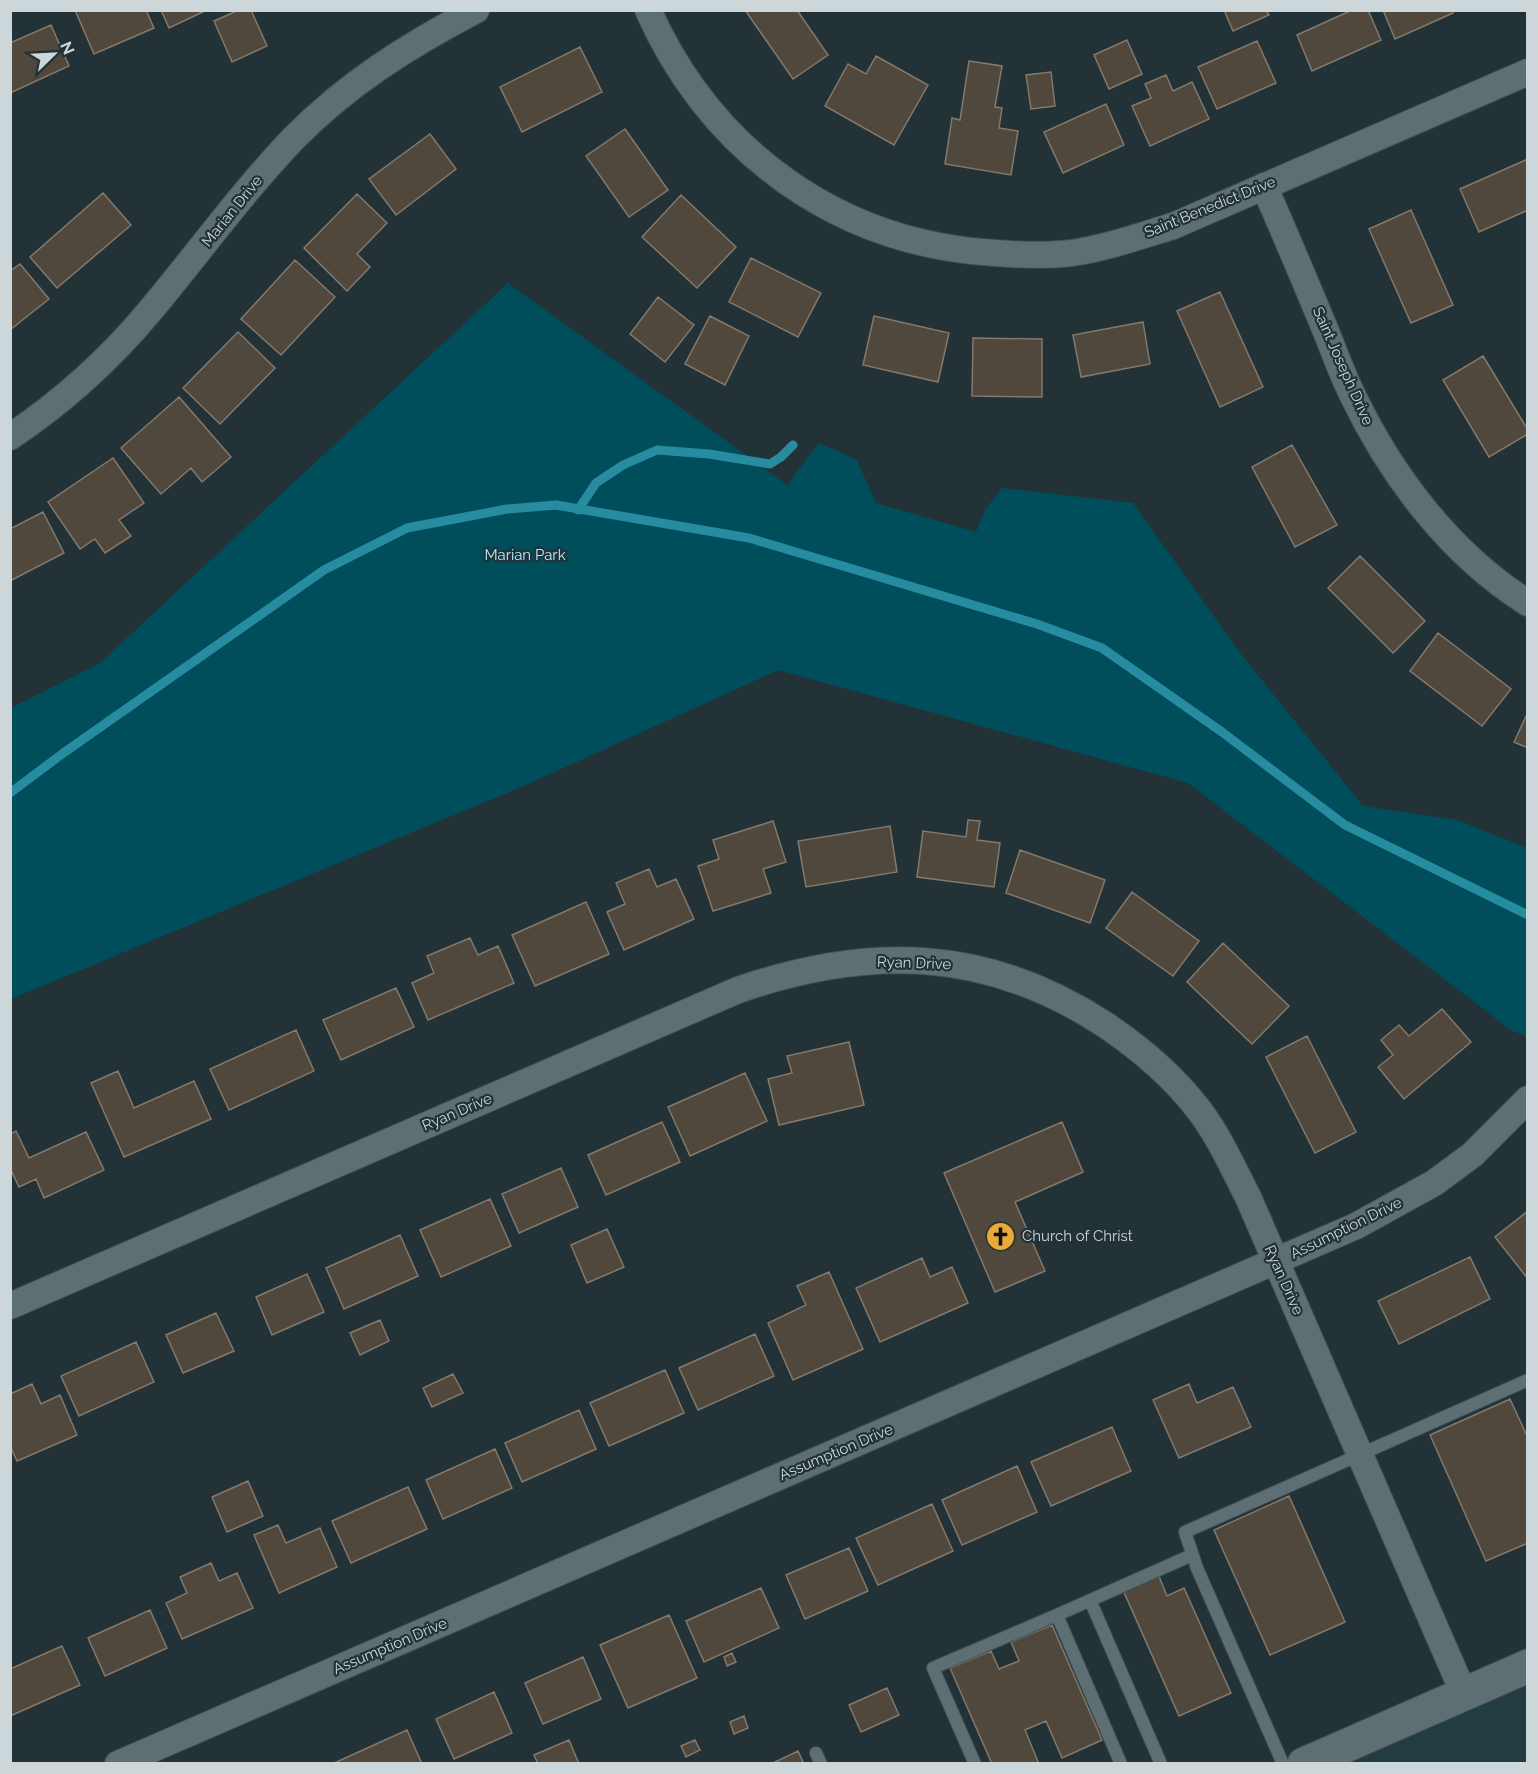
<svg xmlns="http://www.w3.org/2000/svg" width="1538" height="1774" font-family="Raleway,sans-serif">
	<rect width="100%" height="100%" fill="#223236"/>
	<path fill="#233c42" d="M1527,1685V1763H1349Z"/>
	<path fill="#004e5c" d="M508,283L787,485L819,443L857,460L876,503L976,532L985,510L1002,488L1133,503L1241,654L1363,806L1457,820L1527,848V1037L1511,1030L1188,783L778,670L526,785L11,999V708L100,663Z"/>
	<g fill="none" stroke-linecap="round" stroke-linejoin="round">
		<path stroke="#288ca1" stroke-width="9" d="M578,510L596,483L623,465L657,450L709,454L770,464L781,457L793,445
			M10,793L62,754L324,570L407,528L507,509L556,505L749,538L1037,624L1102,648L1222,732L1345,825L1528,915"/>
	</g>
	<path fill="#50483c" stroke="#83796c" stroke-width="1.5" d="M75,10H146L154,28L94,54Z
		M161,10H207L169,28Z
		M239,10H251L267,46L232,62L214,21Z
		M745,10H797L828,55L793,79Z
		M1224,10H1266L1269,15L1233,31Z
		M1352,10H1368L1381,40L1312,71L1297,35Z
		M1383,10H1452L1453,13L1395,39Z
		M51,25L69,66L10,93V43Z
		M1127,40L1142,74L1109,89L1094,55Z
		M1257,41L1276,83L1217,109L1198,67Z
		M580,47L602,92L522,132L500,87Z
		M876,56L928,85L894,145L825,106L848,64L866,74Z
		M969,61L1002,66L995,107L1002,108L999,128L1018,131L1011,175L945,164L952,118L960,120Z
		M1051,72L1055,106L1031,109L1026,75Z
		M1166,75L1173,91L1192,82L1209,119L1150,146L1132,106L1151,98L1145,84Z
		M1106,104L1124,145L1063,173L1044,132Z
		M625,129L668,190L629,217L586,156Z
		M430,134L456,169L396,215L369,179Z
		M1528,159V210L1479,232L1460,189Z
		M103,193L131,225L57,288L30,257Z
		M357,194L387,223L357,254L370,267L347,291L304,248Z
		M681,195L736,247L697,288L642,237Z
		M1411,210L1453,305L1411,323L1369,229Z
		M751,258L821,293L798,337L729,302Z
		M295,260L335,297L281,355L241,319Z
		M20,264L49,299L10,330V271Z
		M1220,292L1263,387L1220,407L1177,311Z
		M658,297L694,325L665,362L630,334Z
		M710,316L749,336L725,385L685,364Z
		M874,316L949,333L938,382L863,365Z
		M1143,322L1150,364L1081,377L1073,335Z
		M238,332L275,368L220,424L183,388Z
		M973,338L1042,339V397L972,396Z
		M1483,356L1528,430V434L1489,457L1443,380Z
		M179,397L231,457L202,482L191,468L161,494L121,448Z
		M1292,445L1337,525L1295,547L1252,467Z
		M113,458L144,503L119,520L131,536L105,553L95,539L80,549L48,502Z
		M43,512L64,553L10,581V529Z
		M1360,556L1425,621L1393,653L1328,588Z
		M1438,633L1511,689L1482,726L1410,671Z
		M1528,712V748L1514,742Z
		M968,820L980,821L977,840L1000,843L994,887L917,877L923,831L966,837Z
		M773,821L786,862L763,869L771,893L713,911L698,866L719,859L713,840Z
		M890,826L897,872L806,887L798,841Z
		M1020,850L1105,880L1090,923L1006,893Z
		M649,869L657,887L676,879L694,919L624,950L607,912L625,904L616,883Z
		M1132,892L1199,941L1173,976L1106,928Z
		M586,902L609,954L535,986L512,935Z
		M470,938L478,955L498,946L514,983L428,1020L412,983L434,973L427,956Z
		M1223,943L1289,1006L1252,1044L1187,982Z
		M396,988L414,1027L341,1060L323,1020Z
		M1442,1009L1471,1042L1404,1099L1378,1067L1393,1055L1381,1040L1399,1025L1409,1036Z
		M296,1030L314,1071L229,1110L210,1069Z
		M1307,1036L1356,1132L1315,1153L1266,1057Z
		M849,1042L864,1105L779,1125L768,1079L792,1073L787,1056Z
		M118,1071L134,1108L194,1081L211,1119L124,1157L91,1083Z
		M745,1073L767,1121L690,1156L668,1107Z
		M662,1122L680,1162L606,1195L588,1155Z
		M1062,1122L1083,1172L1015,1202L1045,1271L995,1292L944,1173Z
		M16,1131L29,1158L86,1132L104,1170L44,1198L36,1179L19,1187L10,1168V1134Z
		M561,1168L578,1207L519,1233L502,1194Z
		M490,1199L511,1246L441,1277L420,1230Z
		M1528,1211V1279L1495,1237Z
		M607,1229L624,1267L587,1283L571,1245Z
		M400,1235L418,1276L344,1309L326,1268Z
		M1470,1257L1490,1299L1399,1344L1378,1301Z
		M922,1258L930,1277L952,1267L968,1303L880,1342L856,1288Z
		M829,1272L863,1349L793,1380L768,1323L806,1305L797,1286Z
		M307,1274L324,1312L272,1335L256,1297Z
		M216,1313L234,1351L183,1373L166,1335Z
		M380,1320L389,1341L360,1355L350,1333Z
		M755,1334L774,1376L698,1410L679,1368Z
		M136,1342L154,1382L79,1416L61,1376Z
		M665,1370L684,1413L609,1446L590,1403Z
		M453,1374L463,1393L432,1407L423,1388Z
		M32,1384L41,1404L60,1395L77,1435L17,1461L10,1446V1394Z
		M1189,1384L1197,1403L1233,1387L1251,1427L1179,1458L1153,1400Z
		M1510,1399L1528,1438V1543L1486,1561L1430,1435Z
		M579,1410L596,1449L522,1482L505,1443Z
		M1112,1427L1131,1471L1051,1506L1031,1462Z
		M495,1449L512,1488L443,1519L426,1480Z
		M1017,1466L1037,1512L962,1545L942,1500Z
		M248,1481L263,1516L227,1532L212,1497Z
		M408,1487L427,1529L351,1563L332,1521Z
		M1289,1496L1345,1622L1270,1655L1214,1530Z
		M932,1504L953,1551L878,1585L856,1538Z
		M278,1525L286,1543L320,1528L337,1567L279,1593L254,1535Z
		M849,1548L868,1591L805,1619L786,1575Z
		M211,1563L219,1581L237,1573L253,1608L182,1639L166,1603L187,1593L180,1577Z
		M1158,1574L1167,1596L1184,1588L1231,1693L1179,1716L1123,1590Z
		M761,1588L779,1628L704,1662L686,1621Z
		M150,1610L167,1648L105,1676L88,1638Z
		M669,1615L697,1678L628,1708L600,1645Z
		M1052,1625L1102,1740L1062,1758L1046,1721L1025,1730L1039,1764H992L950,1668L991,1651L999,1669L1019,1661L1011,1642Z
		M62,1646L80,1685L10,1716V1669Z
		M732,1653L736,1662L727,1666L724,1657Z
		M583,1657L601,1699L543,1724L525,1683Z
		M887,1688L899,1715L861,1732L849,1705Z
		M494,1692L512,1733L454,1759L436,1719Z
		M744,1716L748,1728L734,1734L730,1722Z
		M407,1730L422,1764H332Z
		M569,1740L579,1764H538L534,1755Z
		M695,1740L700,1750L686,1757L681,1746Z
		M798,1751L804,1764H771Z"/>
	<g fill="none" stroke-linecap="round" stroke-linejoin="round">
		<defs>
			<path id="lane" d="M1090,1600L1161,1764
				M1057,1615L1192,1555
				M816,1753L821,1764
				M975,1764L933,1668L1057,1615L1121,1764
				M1283,1764L1197,1568L1185,1532L1528,1380"/>
			<path id="street" d="M648,10C712,153 839,244 995,253C1020,255 1047,256 1072,253C1106,248 1140,236 1173,226L1528,72
				M1264,186C1285,233 1305,281 1325,329C1334,351 1342,374 1353,396C1392,477 1451,555 1528,603
				M10,437C62,402 109,360 149,312C197,255 242,192 294,138C347,84 409,45 476,10
				M10,1306L738,990C869,945 986,947 1104,1024C1140,1048 1173,1076 1199,1110C1219,1136 1233,1168 1248,1197L1464,1694
				M118,1764L1356,1226L1434,1183L1472,1155L1528,1099"/>
			<path id="secondary" d="M1304,1764L1528,1666"/>
		</defs>
		<use href="#lane" stroke="#414f53" stroke-width="14"/>
		<use href="#street" stroke="#414f53" stroke-width="28"/>
		<use href="#secondary" stroke="#414f53" stroke-width="35"/>
		<use href="#lane" stroke="#5e6f74" stroke-width="12"/>
		<use href="#street" stroke="#5e6f74" stroke-width="26"/>
		<use href="#secondary" stroke="#5e6f74" stroke-width="33"/>
	</g>
	<defs>
		<symbol id="church-disc" viewBox="-11 -11 22 22"><circle r="9.5" fill="#eba93a" stroke="#223236"/><path d="M-1.2-6h2.4v3.5h3.3v2.4h-3.3V6h-2.4V-.1h-3.3v-2.4h3.3Z" fill="#111"/></symbol>
	</defs>
	<g fill-rule="evenodd">
		<use href="#church-disc" x="984" y="1220" width="33" height="33"/>
	</g>
	<g text-anchor="middle" stroke-width="4.5" stroke-linejoin="round" paint-order="stroke">
		<g font-size="15" fill="#cdd7da" stroke="#223236">
			<text transform="translate(1210 207) rotate(-22)" y="5">Saint Benedict Drive</text>
			<text transform="translate(232 211) rotate(-51)" y="5">Marian Drive</text>
			<text transform="translate(1343 366) rotate(66)" y="5">Saint Joseph Drive</text>
			<text transform="translate(914 963) rotate(2)" y="5">Ryan Drive</text>
			<text transform="translate(457 1112) rotate(-23)" y="5">Ryan Drive</text>
			<text transform="translate(1346 1228) rotate(-26)" y="5">Assumption Drive</text>
			<text transform="translate(1284 1280) rotate(66)" y="5">Ryan Drive</text>
			<text transform="translate(836 1452) rotate(-23)" y="5">Assumption Drive</text>
			<text transform="translate(390 1646) rotate(-23)" y="5">Assumption Drive</text>
		</g>
		<g font-size="15" fill="#a6edff" stroke="#223236">
			<text x="525" y="560">Marian Park</text>
		</g>
		<g font-size="15" fill="#cdd7da" stroke="#223236" text-anchor="start">
			<text x="1022" y="1241">Church of Christ</text>
		</g>
	</g>
	<rect width="1538" height="1774" fill="none" stroke="#cdd7da" stroke-width="24"/>
	<g transform="translate(54 54) rotate(66)" stroke="#223236" stroke-width="4.5" paint-order="stroke">
	<path d="M0-4.5L10 22L0 15L-10 22Z" fill="#cdd7da"/>
	<text y="-9" font-size="16" font-weight="bold" text-anchor="middle" fill="#cdd7da">N</text>
	</g>
</svg>
